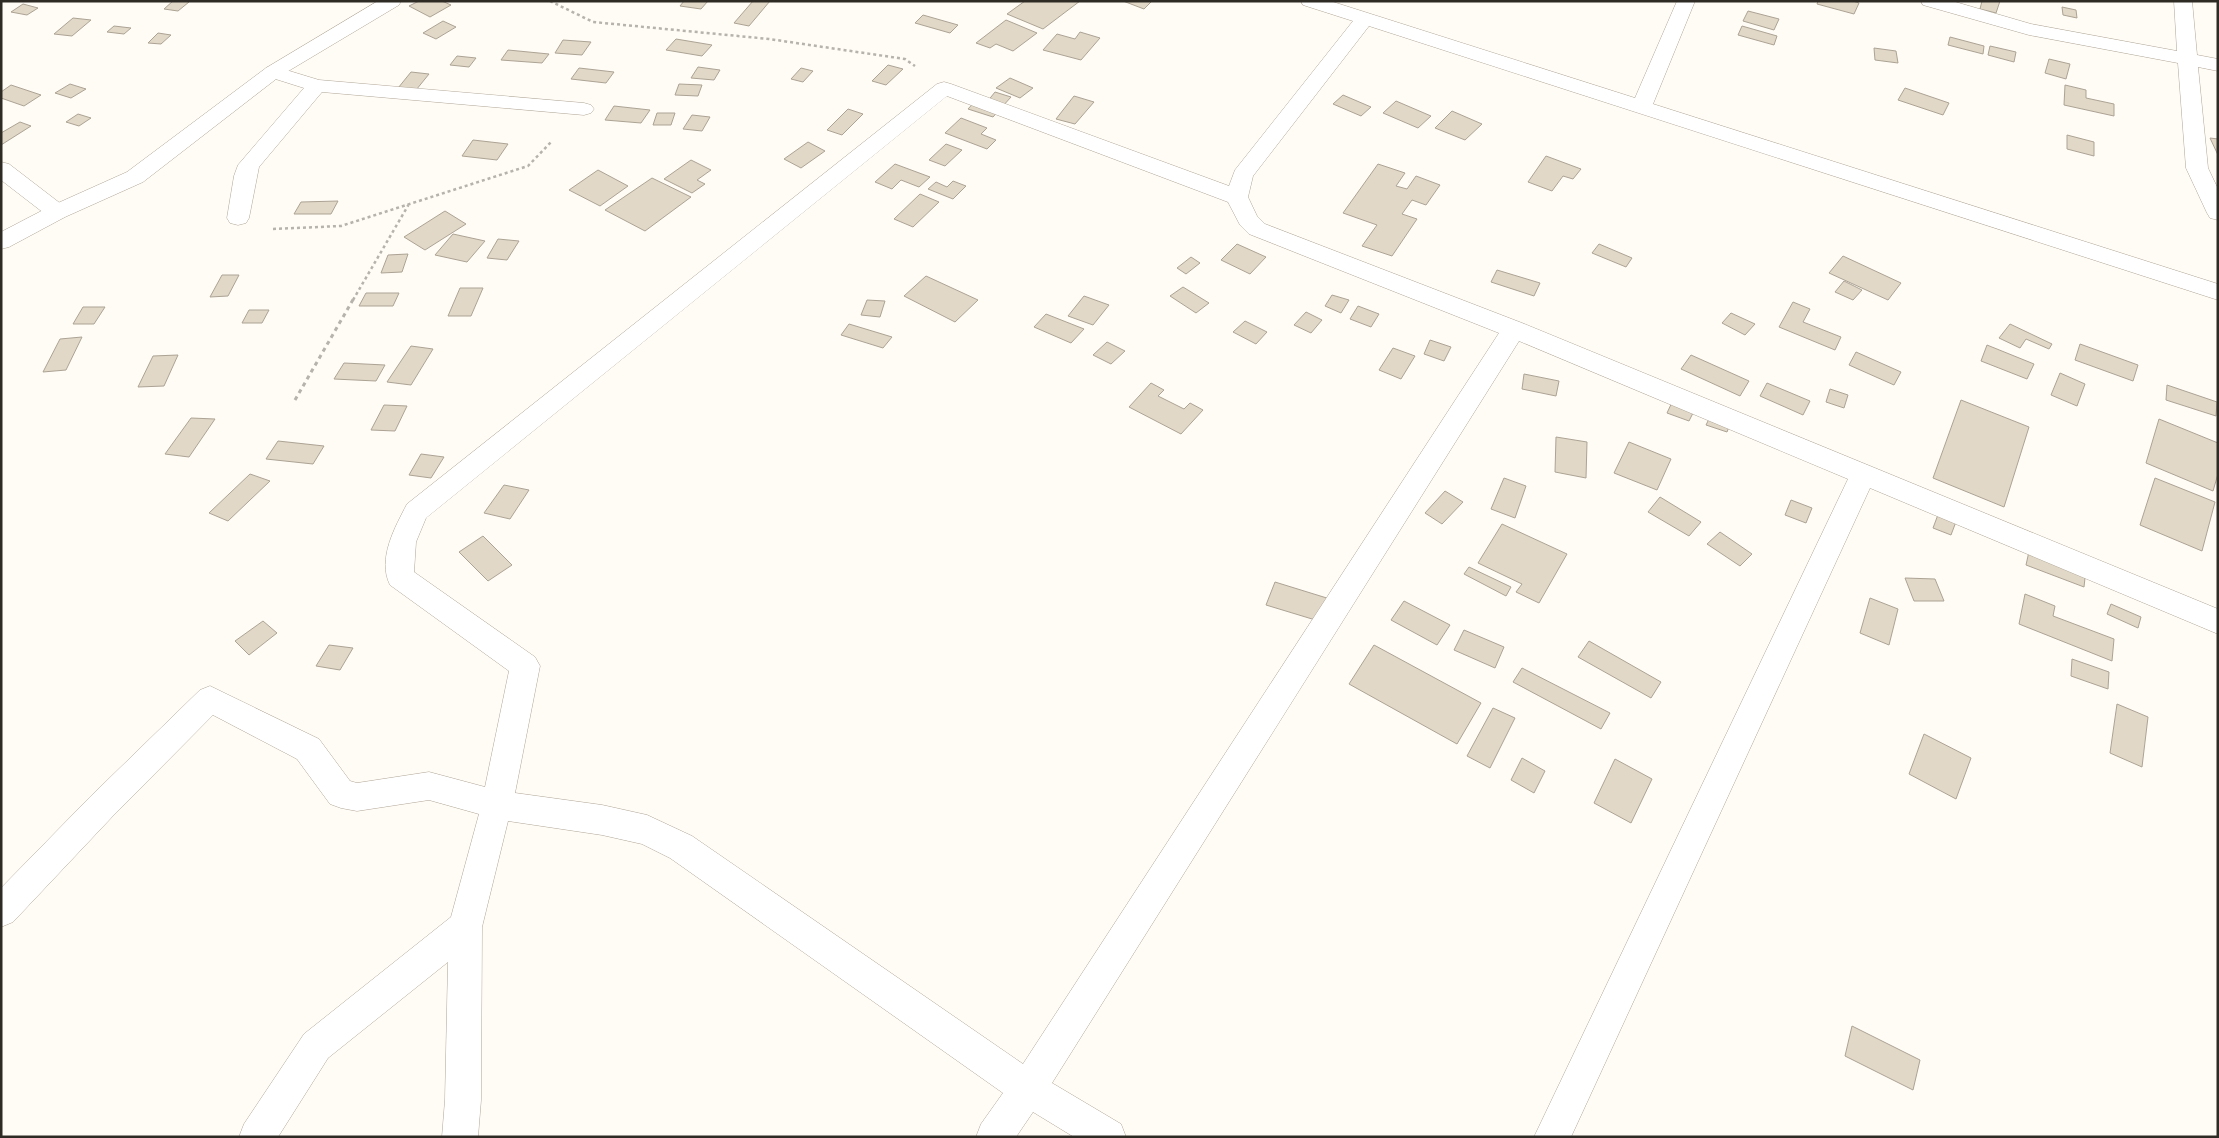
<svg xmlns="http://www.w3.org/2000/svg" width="2219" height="1138" font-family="'Exo 2',sans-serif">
	<rect width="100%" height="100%" fill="#fffbf5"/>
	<path fill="#e1d8c8" stroke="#aca394" d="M173,1H185L189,2L178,11L164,9Z
		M419,1H442L451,5L430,17L409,6Z
		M684,1H708L701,9L680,6Z
		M753,1H770L749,26L734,23Z
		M1025,1H1080L1043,29L1007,14Z
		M1123,1H1152L1144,9Z
		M1818,1H1853L1859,3L1854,14L1817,4Z
		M1982,1H2000L1996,13L1980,9Z
		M23,4L38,8L27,15L11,12Z
		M2062,7L2076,10L2077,18L2063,15Z
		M1748,11L1779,19L1774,30L1743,21Z
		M923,15L958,25L950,33L915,23Z
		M73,18L91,20L72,36L54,34Z
		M1006,20L1037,33L1013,51L996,44L990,48L976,43Z
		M443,21L456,27L436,39L423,33Z
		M114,26L131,28L124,34L107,32Z
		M1742,26L1777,36L1774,45L1738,35Z
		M1080,32L1100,38L1081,60L1043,50L1057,34L1075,39Z
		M158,33L171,35L161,44L148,43Z
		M1950,37L1984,46L1983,54L1948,45Z
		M676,39L712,45L702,56L666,50Z
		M563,40L591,42L582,55L555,53Z
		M1990,46L2016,52L2014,62L1988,55Z
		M1874,48L1896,51L1898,63L1875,60Z
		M508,50L549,54L542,63L501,60Z
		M457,56L476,58L469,67L450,65Z
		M2049,59L2070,64L2066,79L2045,73Z
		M888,65L903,69L886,85L872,81Z
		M698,67L720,70L714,80L691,78Z
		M579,68L614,72L606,83L571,79Z
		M801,68L813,71L803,82L791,79Z
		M411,72L429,74L412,95L394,93Z
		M1010,78L1033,88L1020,98L996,88Z
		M70,84L86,89L71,98L55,93Z
		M679,84L702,85L698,96L675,95Z
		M11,85L41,95L24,106L1,98V92Z
		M2065,85L2086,90V98L2114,104V116L2064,105Z
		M1905,88L1949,103L1943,115L1898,100Z
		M995,92L1011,97L993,117L968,109L977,99L987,102Z
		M1343,95L1371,107L1361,116L1333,104Z
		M1074,96L1094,102L1075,124L1056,119Z
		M1396,101L1431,116L1418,128L1383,113Z
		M614,106L650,110L641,123L605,120Z
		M848,109L863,114L842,135L827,130Z
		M1452,111L1482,124L1465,140L1435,128Z
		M657,113H675L671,125H653Z
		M78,114L91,118L79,126L66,122Z
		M692,115L710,117L702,131L683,129Z
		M961,118L987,128L981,134L996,140L987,149L945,133Z
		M20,122L31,126L1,145V133Z
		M2067,135L2094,142V156L2067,149Z
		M2210,138L2218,139V155Z
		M473,140L508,144L497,160L462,156Z
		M808,142L825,151L801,168L784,159Z
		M946,144L962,150L945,166L929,160Z
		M1546,156L1581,169L1573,179L1563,176L1552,191L1528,182Z
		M691,160L711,170L697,180L705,184L692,193L664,179Z
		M895,164L930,177L919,187L901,180L892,189L875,182Z
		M1378,164L1405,173L1396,186L1407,189L1416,176L1440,185L1426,205L1412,200L1402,214L1417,219L1392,256L1362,246L1377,225L1343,213Z
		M598,170L628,186L600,206L569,190Z
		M652,178L691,197L645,231L605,210Z
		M953,181L966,186L953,199L928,189L936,182L947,187Z
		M920,194L939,202L913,227L894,219Z
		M338,201L331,214H294L301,202Z
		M445,211L466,224L425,250L404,237Z
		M453,234L485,241L467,262L435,255Z
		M498,239L519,241L507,260L487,258Z
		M1237,244L1266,257L1250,274L1221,260Z
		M1599,244L1632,258L1626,267L1592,253Z
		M408,254L402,272L381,273L388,255Z
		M1843,256L1901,283L1888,300L1829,273Z
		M1191,257L1200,263L1186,274L1177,268Z
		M1497,270L1540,283L1534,296L1491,282Z
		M222,275H239L228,296L210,297Z
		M926,276L978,300L955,322L904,296Z
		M1844,281L1862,290L1853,300L1835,292Z
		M1183,287L1209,303L1196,313L1170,296Z
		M460,288H483L471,316H448Z
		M366,293H399L393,306H359Z
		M1332,295L1349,300L1341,313L1325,306Z
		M1084,296L1109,305L1093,325L1068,316Z
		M867,300L885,301L880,317L861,315Z
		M1793,302L1810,309L1803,322L1841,337L1835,350L1779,327Z
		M1358,306L1379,314L1371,327L1350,319Z
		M83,307H105L94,324H73Z
		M249,310H269L262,323H242Z
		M1306,312L1322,320L1311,333L1294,325Z
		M1731,313L1755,324L1745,335L1722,323Z
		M1046,314L1084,329L1071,343L1034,327Z
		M1245,321L1267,332L1256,344L1233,332Z
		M849,324L892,337L883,348L841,335Z
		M2010,324L2052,344L2049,349L2026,339L2020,348L1999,338Z
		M82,337L66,370L43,372L60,339Z
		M1430,340L1451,347L1444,361L1424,354Z
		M1107,342L1125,351L1111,364L1093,355Z
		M2080,344L2138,365L2133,381L2075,360Z
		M1987,345L2034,364L2027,379L1981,361Z
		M411,346L433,349L411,385L387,382Z
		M1393,348L1415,356L1401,379L1379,370Z
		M1856,352L1901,372L1894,385L1849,365Z
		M178,355L164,386L138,387L153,356Z
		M1691,355L1749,381L1740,396L1681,369Z
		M344,363L385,365L376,381L334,379Z
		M2060,373L2085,384L2077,406L2051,395Z
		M1524,374L1559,381L1556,396L1522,389Z
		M1151,383L1164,390L1158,396L1184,409L1190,403L1203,410L1181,434L1129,407Z
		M1767,383L1810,401L1803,415L1760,396Z
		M2167,385L2217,402L2216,416L2166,400Z
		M1830,389L1848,395L1844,408L1826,402Z
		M1674,398L1696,407L1689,421L1667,413Z
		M1961,400L2029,427L2004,507L1933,478Z
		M384,405L407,406L395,431L371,430Z
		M1714,409L1733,416L1727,432L1706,425Z
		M191,418L215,419L189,457L165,454Z
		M2159,419L2218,443V474L2213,491L2146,463Z
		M1556,437L1587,442L1586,478L1555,472Z
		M278,441L324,446L313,464L266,459Z
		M1629,442L1671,459L1657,490L1614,473Z
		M421,454L444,457L431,478L409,475Z
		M250,474L270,481L228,521L209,513Z
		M1504,478L1526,486L1515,518L1491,509Z
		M2155,478L2215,502L2202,551L2140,525Z
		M504,485L529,490L510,519L484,513Z
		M1445,491L1463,502L1442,524L1425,513Z
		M1660,497L1701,522L1689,536L1648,512Z
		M1791,500L1812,508L1806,523L1785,515Z
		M1939,512L1957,519L1951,535L1933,528Z
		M1502,524L1567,554L1539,603L1516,592L1522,584L1478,563Z
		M1720,532L1752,554L1740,566L1707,544Z
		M483,536L512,565L488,581L459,552Z
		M2030,547L2086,569L2084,587L2026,565Z
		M1469,567L1511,587L1506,596L1464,574Z
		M1905,578L1935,579L1944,601H1914Z
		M1275,582L1330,599L1322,622L1266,605Z
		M2025,594L2055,606L2053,616L2114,639L2112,661L2019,624Z
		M1870,598L1898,609L1889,645L1860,633Z
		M1404,601L1450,625L1437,645L1391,620Z
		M2111,604L2141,617L2138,628L2107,614Z
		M263,621L277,633L249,655L235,641Z
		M1464,630L1504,647L1495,668L1454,650Z
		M1589,641L1661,682L1651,698L1578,657Z
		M329,645L353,648L340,670L316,666Z
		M1374,645L1481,703L1457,744L1349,684Z
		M2072,659L2109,672L2108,689L2071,676Z
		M1522,668L1610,713L1601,729L1513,682Z
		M2117,704L2148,717L2142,767L2110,753Z
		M1493,708L1515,718L1490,768L1467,756Z
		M1924,734L1971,758L1956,799L1909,774Z
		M1522,758L1545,771L1534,793L1511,780Z
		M1615,759L1652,779L1631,823L1594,803Z
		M1852,1026L1920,1060L1913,1090L1845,1056Z"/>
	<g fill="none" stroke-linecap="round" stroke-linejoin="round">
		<defs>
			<path id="street" d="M1301,1H1330L1635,98L1677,1H1695L1653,104L2218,284V300L1369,26L1253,176L1248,197L1257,216L1265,224L1522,323L2218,609V634L1870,488L1571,1137H1534L1848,479L1519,341L1052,1083L1121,1124L1126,1137H1074L1033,1112L1016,1137H976L981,1124L1003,1093L670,858L642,844L602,835L508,821L482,927L481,1100L478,1137H442L445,1100L448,962L328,1058L278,1137H239L244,1124L304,1034L451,917L479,814L429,800L357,811L341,808L330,804L297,759L213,715L112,817L13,922L1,927V888L90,797L200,690L210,686L319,739L350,781L357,783L429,772L485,787L509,671L390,585C377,559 395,527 407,504L937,84L944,82L951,84L1229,186L1235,170L1353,21L1303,5ZM947,96L1228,202L1240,225L1249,234L1499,333L1023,1064L692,836L647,815L602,805L515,793L540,666L535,657L414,572L416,542L426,518Z
				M1921,1H1952L2031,24L2177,51L2174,1H2192L2197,55L2218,59V71L2198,67L2208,168L2218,189V220L2210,218L2207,213L2186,168L2178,63L2029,35L1923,5Z
				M273,66L319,80L584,103L591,105L594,109L591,113L584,115L322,92L259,167L249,218L246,223L238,225L230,223L227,218L234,176L238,165L304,88L266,76L263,72L266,68Z
				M1,162L9,164L65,207L68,212L65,217L57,219L49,217L1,180Z"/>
			<path id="secondary" d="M378,1H401L399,5L280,76L143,182L65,217L9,247L1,249V232L49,207L127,172L266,68Z"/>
		</defs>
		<use href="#street" stroke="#afa697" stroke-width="1"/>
		<use href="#secondary" stroke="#afa697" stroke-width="1"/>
		<path stroke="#b6b2ac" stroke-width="2.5" stroke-dasharray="3 3" stroke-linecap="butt" d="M550,1L593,22L769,39L905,59L915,66
			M273,229L341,226L528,166L552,141
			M353,300L409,204"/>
		<path stroke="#b6b2ac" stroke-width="3" stroke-dasharray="4 4" stroke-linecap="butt" d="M295,400L354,298"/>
		<use href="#street" fill="#fff" fill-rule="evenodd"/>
		<use href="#secondary" fill="#fff" fill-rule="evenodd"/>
	</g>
	<rect width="2219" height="1138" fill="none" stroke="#2e2b25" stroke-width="5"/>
</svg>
